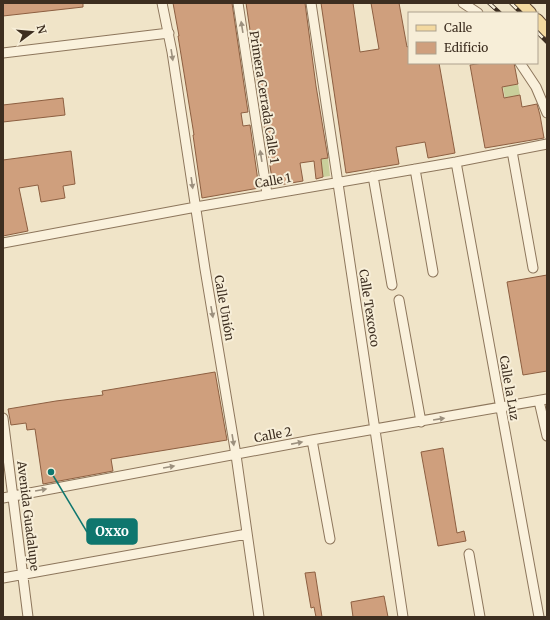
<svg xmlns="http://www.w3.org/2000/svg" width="550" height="620" font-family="Merriweather,serif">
	<rect width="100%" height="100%" fill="#f0e4c8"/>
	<path fill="#c9cf9b" d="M518,84L520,95L505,98L503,87Z
		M328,158L330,176L323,177L321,159Z"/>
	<path fill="#cf9f7d" stroke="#8d5f41" d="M3,3H83V7L3,16Z
		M173,3H232L248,112L241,113L243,126L250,125L259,188L202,198L193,135H194L178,36H179Z
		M246,3H305L316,86L328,158L321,159L323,177L316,179L314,161L300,163L303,181L273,186Z
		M321,3H353L360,52L379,49L371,3H399L407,47L409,46V63H439L455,153L428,158L425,142L396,147L399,164L346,173Z
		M483,63H514L518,84L502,87L504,98L520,95L522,107L537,104L540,115L544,138L485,148L470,65Z
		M63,98L65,115L3,122V105Z
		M71,151L75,184L63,186L65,198L41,202L38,185L19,188L28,231L3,236V160Z
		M547,275V371L523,375L507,282Z
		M215,372L227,440L111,459L113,471L43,484L35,429L27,430L26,423L11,425L8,409L56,401L103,395L102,391Z
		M443,448L457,533L464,531L466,541L438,546L421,452Z
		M315,572L322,617H316L314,607L311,608L305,573Z
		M384,596L388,617H353L351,602Z"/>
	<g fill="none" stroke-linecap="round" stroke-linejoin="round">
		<defs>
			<path id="minor" d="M162,3L172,52L205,269L236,455L259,617
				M238,3L267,194
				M311,3C340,208 374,412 403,617
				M463,3L478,13
				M3,53L169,33
				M520,63L536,87L547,113
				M512,151L533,268
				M456,162L539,617
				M415,169L433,272
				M373,176L392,285
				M3,243L196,207L456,162L547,144
				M399,300L421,422
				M539,401L547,436
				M3,418L28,617
				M312,440L330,539
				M3,498L312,440L547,399
				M469,554L480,617
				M3,578L247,534"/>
			<path id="major" d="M520,3L530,13
				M537,20L547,31"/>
		</defs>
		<use href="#minor" stroke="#8d765c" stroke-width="11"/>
		<use href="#major" stroke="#5b4430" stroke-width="14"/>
		<use href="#minor" stroke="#faf1dc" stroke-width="9"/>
		<use href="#major" stroke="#f3d9a0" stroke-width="12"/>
		<defs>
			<path id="rail" d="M489,3L500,13
				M511,3L521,13
				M537,32L547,42"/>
		</defs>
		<use href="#rail" stroke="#3d2e20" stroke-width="4"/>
		<use href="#rail" stroke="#f7eed8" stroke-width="2.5" stroke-dasharray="8" stroke-linecap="butt"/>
	</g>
	<defs><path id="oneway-solid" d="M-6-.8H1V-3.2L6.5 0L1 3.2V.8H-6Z"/></defs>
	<g fill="#9c907e">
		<use href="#oneway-solid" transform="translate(242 27) rotate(-99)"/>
		<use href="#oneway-solid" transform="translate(172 55) rotate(81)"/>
		<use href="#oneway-solid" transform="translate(261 156) rotate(-99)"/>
		<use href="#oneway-solid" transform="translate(192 183) rotate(82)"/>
		<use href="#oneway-solid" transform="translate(212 312) rotate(80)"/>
		<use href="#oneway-solid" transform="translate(439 419) rotate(-9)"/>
		<use href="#oneway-solid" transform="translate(233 440) rotate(81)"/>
		<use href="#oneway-solid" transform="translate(297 443) rotate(-11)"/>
		<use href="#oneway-solid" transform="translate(169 467) rotate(-10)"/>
		<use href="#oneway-solid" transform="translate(41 490) rotate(-10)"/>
	</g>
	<g text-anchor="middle" stroke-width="4" stroke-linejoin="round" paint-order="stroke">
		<g font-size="12" fill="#3d2e20" stroke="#f7eed8">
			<text transform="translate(264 97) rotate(81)" y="4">Primera Cerrada Calle 1</text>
			<text transform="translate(273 181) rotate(-10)" y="4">Calle 1</text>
			<text transform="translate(224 308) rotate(80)" y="4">Calle Unión</text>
			<text transform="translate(369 308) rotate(81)" y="4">Calle Texcoco</text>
			<text transform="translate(509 388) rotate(80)" y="4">Calle la Luz</text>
			<text transform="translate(273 435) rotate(-11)" y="4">Calle 2</text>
			<text transform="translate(28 516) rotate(83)" y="4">Avenida Guadalupe</text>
		</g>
	</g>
	<path fill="none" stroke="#0f766e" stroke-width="1.5" d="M51 472L87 532"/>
	<circle fill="#0f766e" stroke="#f7eed8" stroke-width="1.5" cx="51" cy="472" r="4"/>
	<rect fill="#0f766e" stroke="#0f766e" stroke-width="1.5" x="87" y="519" width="50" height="25" rx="4"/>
	<g font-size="13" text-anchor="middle" font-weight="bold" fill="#fff">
		<text x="112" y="536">Oxxo</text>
	</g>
	<rect width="550" height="620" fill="none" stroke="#3d2e20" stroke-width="8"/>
	<rect x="408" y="12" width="130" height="52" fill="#f7eed8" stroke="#ada18e"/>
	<rect x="416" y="25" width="20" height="6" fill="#f3d9a0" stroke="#ada18e"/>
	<text x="444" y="32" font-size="12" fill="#3d2e20">Calle</text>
	<rect x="416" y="42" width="20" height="12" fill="#cf9f7d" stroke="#ada18e"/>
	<text x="444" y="52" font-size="12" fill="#3d2e20">Edificio</text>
	<g transform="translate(32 32) rotate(74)" stroke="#f7eed8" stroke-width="3" paint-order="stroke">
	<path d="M0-3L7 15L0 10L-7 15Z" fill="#3d2e20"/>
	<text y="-6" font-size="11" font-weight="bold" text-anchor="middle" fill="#3d2e20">N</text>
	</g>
</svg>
